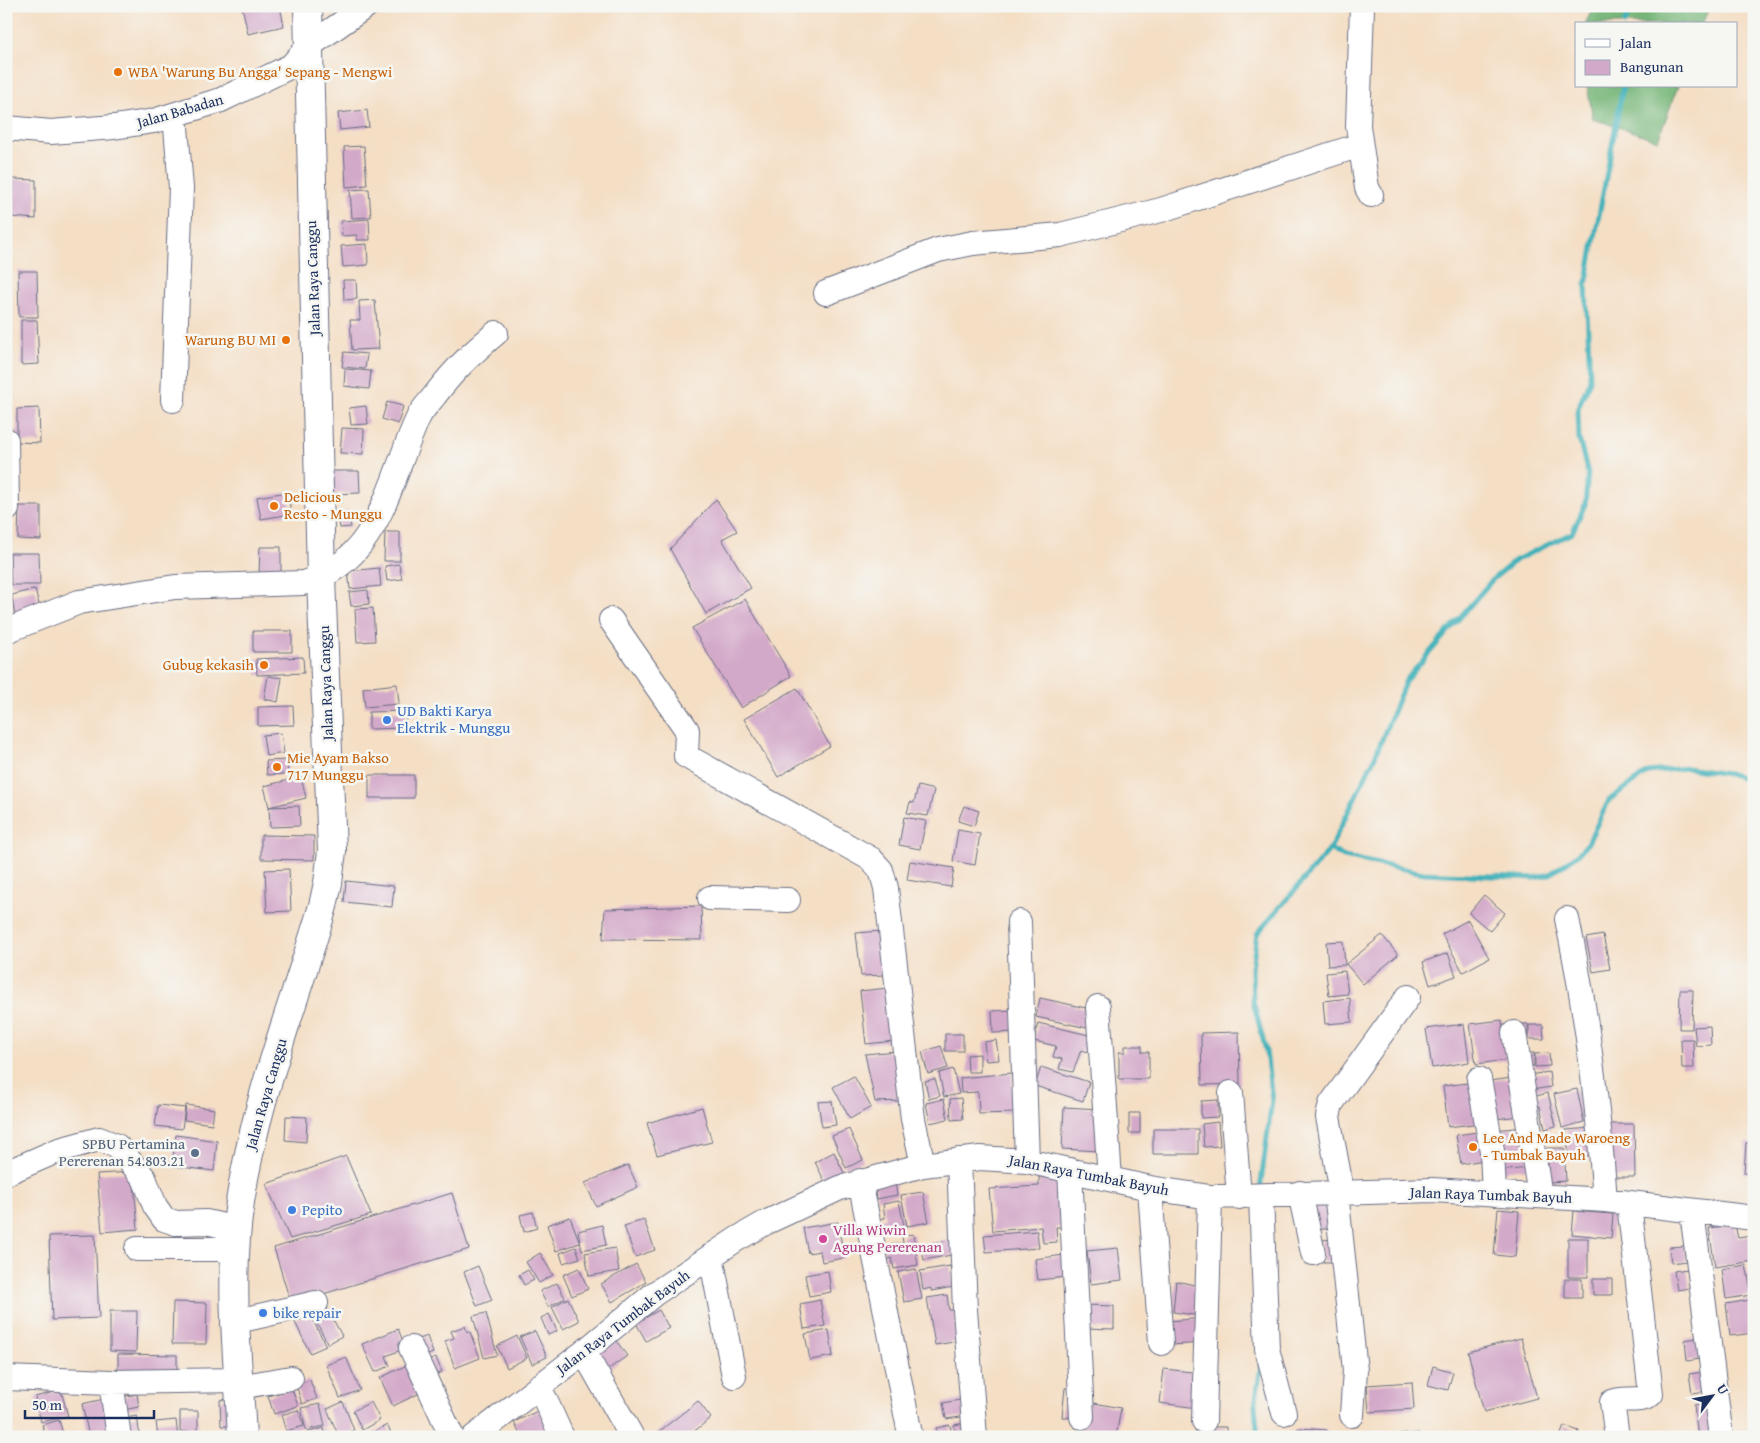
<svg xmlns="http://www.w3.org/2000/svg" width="1760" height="1443" font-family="'Gentium Book Plus',serif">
	<rect width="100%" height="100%" fill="#f6f6f2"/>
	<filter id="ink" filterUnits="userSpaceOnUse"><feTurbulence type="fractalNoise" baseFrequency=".02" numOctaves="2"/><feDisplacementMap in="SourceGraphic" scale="10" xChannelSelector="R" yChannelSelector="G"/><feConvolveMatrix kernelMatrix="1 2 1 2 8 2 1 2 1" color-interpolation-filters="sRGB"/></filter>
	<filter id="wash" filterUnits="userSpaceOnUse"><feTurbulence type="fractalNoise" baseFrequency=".0096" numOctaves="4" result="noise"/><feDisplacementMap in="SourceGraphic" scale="20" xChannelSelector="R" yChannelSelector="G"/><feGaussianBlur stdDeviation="1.12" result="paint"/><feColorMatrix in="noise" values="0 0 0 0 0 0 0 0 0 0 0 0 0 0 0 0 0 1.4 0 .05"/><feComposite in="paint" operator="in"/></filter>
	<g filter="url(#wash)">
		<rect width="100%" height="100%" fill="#f4dec4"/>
		<path fill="#74b577" stroke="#48726a" d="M1594,6H1710L1702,24H1585Z
			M1587,86H1678L1658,140L1593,119Z"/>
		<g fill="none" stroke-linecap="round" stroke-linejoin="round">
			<path stroke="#41b1ba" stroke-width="5" d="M1624,24L1632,6
				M1330,849L1344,857L1424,873L1535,878L1550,874L1576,856L1588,843L1609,800L1648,772L1687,768L1735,775L1754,783
				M1260,1190L1272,1100L1266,1051L1253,1001L1252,968L1257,934L1330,849L1374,759L1406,680L1493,579L1516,560L1572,533L1585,505L1588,473L1579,439L1578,408L1590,380L1586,285L1623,86
				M1258,1437L1255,1406L1261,1366"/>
		</g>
		<g id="blocks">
			<path fill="#d3a9c9" d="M242,6H280L284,26L248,34Z
				M367,110L369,127L340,130L338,113Z
				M364,146L367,185L346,187L344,147Z
				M13,179L36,180V219L11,217Z
				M369,189L371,217L352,218L350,190Z
				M369,219L370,240H357V235L342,236L341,221Z
				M367,244L368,265L343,267L341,246Z
				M18,271H37L38,317H19Z
				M343,280H356L357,299L344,300Z
				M375,300L379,349L352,350L350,320H360L359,301Z
				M21,320H37L39,364L21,365Z
				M344,352L367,354L365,369L342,367Z
				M345,369L371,371L369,389L344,386Z
				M387,402L403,406L398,424L382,419Z
				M366,406L368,424L351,425L349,408Z
				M39,408L40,443L17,442V409Z
				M342,428L364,429L363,454L340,453Z
				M330,471H359L360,493L331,494Z
				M288,492L291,514L261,519L257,497Z
				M716,499L737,531L722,539L751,588L706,614L670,549Z
				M19,506H41V540L18,539Z
				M348,511L351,527L340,528L338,513Z
				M385,532H400V561H384Z
				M260,547H281V575H259Z
				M10,553H39L40,585H11Z
				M399,564L402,579L387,581L385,566Z
				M379,568L381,586L350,589L348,571Z
				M35,589L41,612L15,619L12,595Z
				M368,590L369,604L351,606L349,592Z
				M745,599L791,676L741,708L692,628Z
				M373,608L375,641L357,642L355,609Z
				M253,631H292V652H253Z
				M303,657L304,673L257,675L256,659Z
				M268,676L282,678L278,702L264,699Z
				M397,684L399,704L365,707L363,688Z
				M797,688L830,746L778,777L744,719Z
				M293,706L294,725L258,726V707Z
				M405,711L406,728L369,729V712Z
				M281,733L284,753L266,756L263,735Z
				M287,760L288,774L267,775L266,761Z
				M369,775H414V798H369Z
				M301,777L306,798L269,807L299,806L300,826L270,827L269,807L264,786Z
				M918,786L934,790L928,816L907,813L910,802L914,803Z
				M964,806L979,811L974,826L958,821Z
				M904,817L926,821L920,849L899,845Z
				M958,830L980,834L975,865L953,861Z
				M261,835L314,836V860L261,859Z
				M910,861L954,868L951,887L907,880Z
				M289,869L291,911L267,912L265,870Z
				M346,881L394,886L392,907L344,902Z
				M1484,895L1505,913L1490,931L1469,913Z
				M701,906L702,940L603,939L605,909Z
				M1468,920L1489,958L1463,972L1442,934Z
				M882,931L885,975L861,976L856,933Z
				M1382,935L1398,955L1363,984L1346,964Z
				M1603,935L1610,969L1593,972L1586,938Z
				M1343,941L1345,965L1328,966L1326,942Z
				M1448,953L1456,976L1430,985L1423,962Z
				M1345,971L1348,994L1329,996L1326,973Z
				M888,988L894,1041L866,1044L860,991Z
				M1680,990H1693L1692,1029H1679Z
				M1040,998L1095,1010L1092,1029L1036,1017Z
				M1350,998L1352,1022L1325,1024L1323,1001Z
				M1013,1010L1014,1032L993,1033L992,1011Z
				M1502,1020L1507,1060L1476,1064L1470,1024Z
				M1038,1023L1097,1037L1093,1053L1081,1050L1073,1072L1059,1069L1062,1059L1053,1057L1056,1046L1034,1041Z
				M1464,1024L1469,1062L1432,1068L1426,1029Z
				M1515,1024H1528V1036H1515Z
				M1529,1025H1543L1544,1039H1529Z
				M1710,1026L1711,1045L1696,1046L1694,1027Z
				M1239,1032L1240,1084L1202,1085L1201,1033Z
				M945,1034H963V1051H945Z
				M1681,1039H1693L1694,1068H1682Z
				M996,1040L999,1060L986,1061L984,1042Z
				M941,1046L948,1068L928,1074L922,1052Z
				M1125,1046H1142V1052H1149V1079H1119V1052H1125Z
				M896,1051L901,1101L875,1102L865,1054Z
				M1521,1053H1534V1066H1521Z
				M1549,1053L1550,1066L1535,1067V1054Z
				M980,1054V1072H968L967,1055Z
				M1041,1067L1089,1082L1083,1101L1035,1086Z
				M953,1069L959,1094L944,1097L939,1073Z
				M1549,1072L1551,1087L1525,1091L1522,1076Z
				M1012,1073L1014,1113L979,1114L978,1092L961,1093L960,1078Z
				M854,1076L871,1107L850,1119L833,1087Z
				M1512,1078L1518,1116L1489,1120L1483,1082Z
				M935,1079L940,1096L929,1099L925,1081Z
				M1476,1082L1481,1123L1448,1127L1443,1086Z
				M1577,1089L1584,1122L1562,1128L1554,1094Z
				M1548,1093L1556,1126L1545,1129L1540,1106L1527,1109L1525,1099Z
				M961,1098L963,1119L951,1120L950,1099Z
				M944,1099L948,1119L930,1123L926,1103Z
				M1218,1100V1117L1201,1118V1101Z
				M832,1101L836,1125L822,1127L818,1102Z
				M158,1105L185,1108L182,1129L155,1126Z
				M186,1105L214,1109L212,1124L184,1120Z
				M702,1107L712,1142L657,1155L647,1123Z
				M1064,1107L1101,1109L1099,1151L1062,1149Z
				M1129,1113H1140V1133H1129Z
				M286,1116L307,1117L306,1142L285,1140Z
				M1218,1122L1220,1146L1204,1147L1202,1124Z
				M1605,1124H1634L1635,1177H1606Z
				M1525,1127L1529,1168L1498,1171L1494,1130Z
				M1591,1128L1594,1155L1569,1158L1566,1130Z
				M849,1129L863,1160L846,1168L832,1136Z
				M1153,1129H1198V1154H1153Z
				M1484,1131L1489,1159L1461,1164L1456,1135Z
				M176,1135L217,1141L214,1171L172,1166Z
				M1746,1143H1754V1174L1744,1173Z
				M1547,1148H1564L1566,1181L1549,1182Z
				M834,1152L844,1173L825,1182L815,1162Z
				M346,1156L371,1215L290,1239L266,1184Z
				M628,1165L638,1187L596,1206L585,1183Z
				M133,1172L138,1229L102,1232L97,1174Z
				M1065,1175L1069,1227H1056L1057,1242L1043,1243L1041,1227L993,1231L989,1189L1039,1186V1177Z
				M895,1181L897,1195L877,1199L875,1185Z
				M923,1192L929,1222L907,1226L901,1195Z
				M452,1193L469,1249L291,1304L274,1248Z
				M1331,1198L1335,1228L1313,1230L1310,1200Z
				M899,1201L904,1226L879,1231L877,1220L885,1218L883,1204Z
				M1498,1209L1519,1211L1515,1257L1494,1255Z
				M1574,1211L1613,1214L1611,1238L1572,1234Z
				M533,1212L537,1228L524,1232L520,1215Z
				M570,1217L580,1243L556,1251L547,1225Z
				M644,1220L655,1250L635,1257L624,1226Z
				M838,1222L844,1258L822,1262L820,1251L808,1253L803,1228Z
				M602,1225L606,1245L582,1250L578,1231Z
				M1735,1225L1738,1238L1751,1236L1754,1261L1715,1267L1709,1228Z
				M1037,1231L1039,1248L986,1252L984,1235Z
				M913,1234L918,1265L894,1269L892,1258L886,1260L883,1246L903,1243L902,1236Z
				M95,1235L99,1318L52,1320L49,1236Z
				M1568,1238H1588V1277H1568Z
				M955,1239L957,1254L924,1260L921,1245Z
				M1336,1239L1337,1262H1323L1321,1240Z
				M1684,1246L1686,1261L1671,1263L1669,1247Z
				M576,1247L580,1258L563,1263L560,1253Z
				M615,1248L619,1271L589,1276L585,1253Z
				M1118,1248L1122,1280L1091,1284L1087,1251Z
				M540,1253L553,1275L539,1283L526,1262Z
				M1064,1255L1067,1277L1038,1280L1035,1259Z
				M636,1264L646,1282L612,1302L601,1284Z
				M1746,1265L1752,1295L1726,1299L1722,1269Z
				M478,1266L492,1300L477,1306L464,1272Z
				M950,1266L954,1287L931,1291V1288L923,1290L920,1271Z
				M579,1268L588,1289L572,1296L563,1275Z
				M916,1269L922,1299L904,1302L898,1272Z
				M1687,1269L1690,1288L1677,1290L1674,1271Z
				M528,1270L534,1280L524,1285L519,1275Z
				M828,1271L831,1292L809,1296L805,1275Z
				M1565,1279H1582V1298H1565Z
				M1593,1279H1612V1295H1593Z
				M1176,1281L1204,1287L1201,1316L1173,1312Z
				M557,1283L565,1298L548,1307L540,1291Z
				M947,1295L949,1310H955L960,1341L935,1345L927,1298Z
				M568,1298L579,1321L563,1329L552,1307Z
				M820,1300L825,1326L804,1329L800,1304Z
				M1750,1300L1754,1333L1730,1336L1726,1304Z
				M173,1302L207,1303L206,1344H172Z
				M1084,1305L1114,1306V1329L1084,1328Z
				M326,1306L342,1336L328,1344L312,1314Z
				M659,1310L669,1328L646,1341L636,1323Z
				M110,1311H137L136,1352L110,1351Z
				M309,1312L326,1346L310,1353L294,1320Z
				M486,1313L497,1355L484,1358L473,1316Z
				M549,1314L557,1331L548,1335L541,1318Z
				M1205,1318L1207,1343L1169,1345L1167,1321Z
				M465,1326L467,1332H470L480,1358L455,1368L445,1341L454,1338L451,1331Z
				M398,1329L406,1348L386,1356L390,1366L375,1372L362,1344Z
				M829,1330L833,1356L810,1360L805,1334Z
				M535,1331L547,1357L532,1364L520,1337Z
				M427,1336L433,1353L418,1359L412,1342Z
				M517,1336L527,1358L507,1368L497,1346Z
				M1521,1338L1537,1398L1484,1412L1468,1352Z
				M1697,1338L1700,1359L1687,1361L1685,1340Z
				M616,1340L627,1356L603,1373L592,1357Z
				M118,1354L177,1355V1376L118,1375Z
				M346,1357L360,1390L340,1398L326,1365Z
				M436,1358L442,1372L431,1377L424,1362Z
				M409,1364L422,1392L393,1406L380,1378Z
				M1433,1366L1453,1372L1448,1390L1428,1385Z
				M1164,1369L1201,1373L1197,1408L1160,1403Z
				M1704,1372L1707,1391L1692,1393L1689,1374Z
				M310,1380L317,1399L302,1404L296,1385Z
				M1412,1382L1414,1409L1369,1412L1367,1385Z
				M1065,1388L1079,1389L1076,1418L1062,1417Z
				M292,1389L298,1406L274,1414L268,1396Z
				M61,1390L68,1416L41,1422L35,1397Z
				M137,1394L139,1407L123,1410L121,1397Z
				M108,1398L117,1437H89L82,1404Z
				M232,1399L233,1426H221L220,1400Z
				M965,1399L968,1416L946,1419L943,1403Z
				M698,1401L711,1418L687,1437H652Z
				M343,1402L354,1430L339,1437L327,1409Z
				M371,1402L380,1420L362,1430L353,1411Z
				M1089,1402L1121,1408L1116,1437L1083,1433Z
				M1710,1403L1714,1437H1698L1694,1405Z
				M320,1404L325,1426L306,1430L301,1408Z
				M298,1410L304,1426L286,1431L281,1415Z
				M540,1410L550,1433L540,1437H521L514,1422Z
				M180,1411H198V1432H180Z
				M137,1416L140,1437H121L118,1419Z
				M59,1420L64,1437H46L42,1425Z
				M176,1420L178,1437H158L156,1422Z
				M971,1422L973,1437H956L954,1425Z
				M387,1425L393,1437H365Z
				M950,1425L952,1437H938L936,1428Z
				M1564,1426L1579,1431L1578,1437H1560Z
				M1210,1427H1226V1437H1210Z
				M324,1428L326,1437H309L308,1432Z
				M1196,1428L1208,1430L1207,1437H1195Z
				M1298,1428L1327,1430L1326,1437H1292Z
				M1419,1433V1437H1394V1435Z"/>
		</g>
	</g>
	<g filter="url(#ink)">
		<use href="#blocks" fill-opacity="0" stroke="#676c82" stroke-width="1"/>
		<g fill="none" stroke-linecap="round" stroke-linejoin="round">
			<defs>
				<path id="minor" d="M1362,6L1358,126L1367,188L1371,195
					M6,128L51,132L114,127L154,121L221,100L291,66L309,46L366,6
					M826,293L938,250L973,243L1060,235L1161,210L1360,145
					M173,400L181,188L175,115
					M6,440L7,509
					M611,620L687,730L686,756L871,859L881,870L886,888L913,1119L923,1165
					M6,631L79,602L175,587L303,583C381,561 389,479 419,416C423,408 430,402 435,395C455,369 471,354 496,333
					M710,898L788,900
					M1567,919C1587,1012 1598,1105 1605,1200
					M1019,922L1027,1161
					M1098,1007L1110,1179
					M1514,1033L1540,1196
					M1479,1079L1492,1151L1494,1194
					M1231,1093L1239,1197
					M959,1160L965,1310L975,1437
					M1070,1170L1082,1417
					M6,1173L59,1150L99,1139L117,1146L144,1178L155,1206L164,1219L176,1223L206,1222L237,1229
					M860,1181L910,1434
					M1150,1188L1161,1343
					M1336,1192L1355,1370L1352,1415
					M1342,1192L1328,1117L1331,1104L1408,997
					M1300,1193L1313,1253
					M1261,1197L1267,1349L1284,1413
					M1692,1212L1721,1437
					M137,1249H236
					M711,1256L734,1376
					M233,1322L316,1303
					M411,1348L452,1437
					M584,1352L632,1437
					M6,1378L111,1382L239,1380
					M111,1382L119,1437
					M539,1386L562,1437
					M239,1387L291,1378
					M1204,1421L1210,1197
					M474,1437L584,1352L654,1294L737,1239L765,1223L840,1188L923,1165L980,1158L1027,1161L1150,1188L1210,1197L1432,1190L1605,1200L1754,1218
					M1617,1437L1612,1402C1624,1396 1641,1404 1651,1394L1629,1204"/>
				<path id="major" d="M242,1437C238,1358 228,1281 240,1202C255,1101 294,1004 323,906L328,883L332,851L321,578L308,6"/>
			</defs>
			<use href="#minor" stroke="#676c82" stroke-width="26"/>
			<use href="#major" stroke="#676c82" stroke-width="30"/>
			<use href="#minor" stroke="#fff" stroke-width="24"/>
			<use href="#major" stroke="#fff" stroke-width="28"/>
		</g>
	</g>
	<g fill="#e8710a" stroke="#f6f6f2" stroke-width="2">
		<circle cx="118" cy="72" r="5"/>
		<circle cx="286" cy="340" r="5"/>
		<circle cx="274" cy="506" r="5"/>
		<circle cx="264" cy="665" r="5"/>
		<circle cx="277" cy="767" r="5"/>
		<circle cx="1473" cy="1147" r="5"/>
	</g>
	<g fill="#3f7fe0" stroke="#f6f6f2" stroke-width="2">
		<circle cx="387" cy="720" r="5"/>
		<circle cx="292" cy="1210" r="5"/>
		<circle cx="263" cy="1313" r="5"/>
	</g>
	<circle fill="#5c6f8a" stroke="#f6f6f2" stroke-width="2" cx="195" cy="1153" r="5"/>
	<circle fill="#d1479c" stroke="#f6f6f2" stroke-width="2" cx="823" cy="1239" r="5"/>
	<g text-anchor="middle" stroke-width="5" stroke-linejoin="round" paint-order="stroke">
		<g font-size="15" fill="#c56008" stroke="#f6f6f2" text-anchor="start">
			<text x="128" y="77">WBA 'Warung Bu Angga' Sepang - Mengwi</text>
			<text x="276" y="345" text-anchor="end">Warung BU MI</text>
			<text x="284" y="502">Delicious<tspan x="284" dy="17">Resto - Munggu</tspan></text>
			<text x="254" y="670" text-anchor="end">Gubug kekasih</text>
			<text x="287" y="763">Mie Ayam Bakso<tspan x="287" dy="17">717 Munggu</tspan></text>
			<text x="1483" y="1143">Lee And Made Waroeng<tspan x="1483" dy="17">- Tumbak Bayuh</tspan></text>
		</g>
		<g font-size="15" fill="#1b2f5e" stroke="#f6f6f2">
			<text transform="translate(180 111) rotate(-16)" y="5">Jalan Babadan</text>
			<text transform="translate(313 278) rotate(-92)" y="5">Jalan Raya Canggu</text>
			<text transform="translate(326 683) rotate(-92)" y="5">Jalan Raya Canggu</text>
			<text transform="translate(266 1094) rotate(-74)" y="5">Jalan Raya Canggu</text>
			<text transform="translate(1089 1175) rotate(11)" y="5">Jalan Raya Tumbak Bayuh</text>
			<text transform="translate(1491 1195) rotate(2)" y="5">Jalan Raya Tumbak Bayuh</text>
			<text transform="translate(623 1322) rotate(-37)" y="5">Jalan Raya Tumbak Bayuh</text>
		</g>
		<g font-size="15" fill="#366cbe" stroke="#f6f6f2" text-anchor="start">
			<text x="397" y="716">UD Bakti Karya<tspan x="397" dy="17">Elektrik - Munggu</tspan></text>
			<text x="302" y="1215">Pepito</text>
			<text x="273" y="1318">bike repair</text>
		</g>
		<g font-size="15" fill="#4e5e75" stroke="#f6f6f2" text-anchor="end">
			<text x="185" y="1149">SPBU Pertamina<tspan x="185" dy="17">Pererenan 54.803.21</tspan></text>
		</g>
		<g font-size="15" fill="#b23c85" stroke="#f6f6f2" text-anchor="start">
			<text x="833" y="1235">Villa Wiwin<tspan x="833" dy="17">Agung Pererenan</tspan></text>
		</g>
	</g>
	<rect width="1760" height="1443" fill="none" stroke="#f6f6f2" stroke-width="25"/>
	<rect x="1575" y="22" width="162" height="65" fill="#f6f6f2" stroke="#9ea6b7"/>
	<rect x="1585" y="39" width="25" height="8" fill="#ffffff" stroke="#9ea6b7"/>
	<text x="1620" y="48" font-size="15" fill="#1b2f5e">Jalan</text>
	<rect x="1585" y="60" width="25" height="15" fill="#d3a9c9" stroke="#9ea6b7"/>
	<text x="1620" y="72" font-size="15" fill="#1b2f5e">Bangunan</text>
	<g transform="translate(1712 1396) rotate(58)" stroke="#f6f6f2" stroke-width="4" paint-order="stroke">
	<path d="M0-4L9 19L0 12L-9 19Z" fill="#1b2f5e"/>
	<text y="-8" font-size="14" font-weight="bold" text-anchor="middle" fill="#1b2f5e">U</text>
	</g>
	<path d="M25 1410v8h129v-8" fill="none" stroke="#1b2f5e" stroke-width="2.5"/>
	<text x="32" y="1410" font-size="15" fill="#1b2f5e" stroke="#f6f6f2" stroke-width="4" paint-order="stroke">50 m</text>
</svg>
